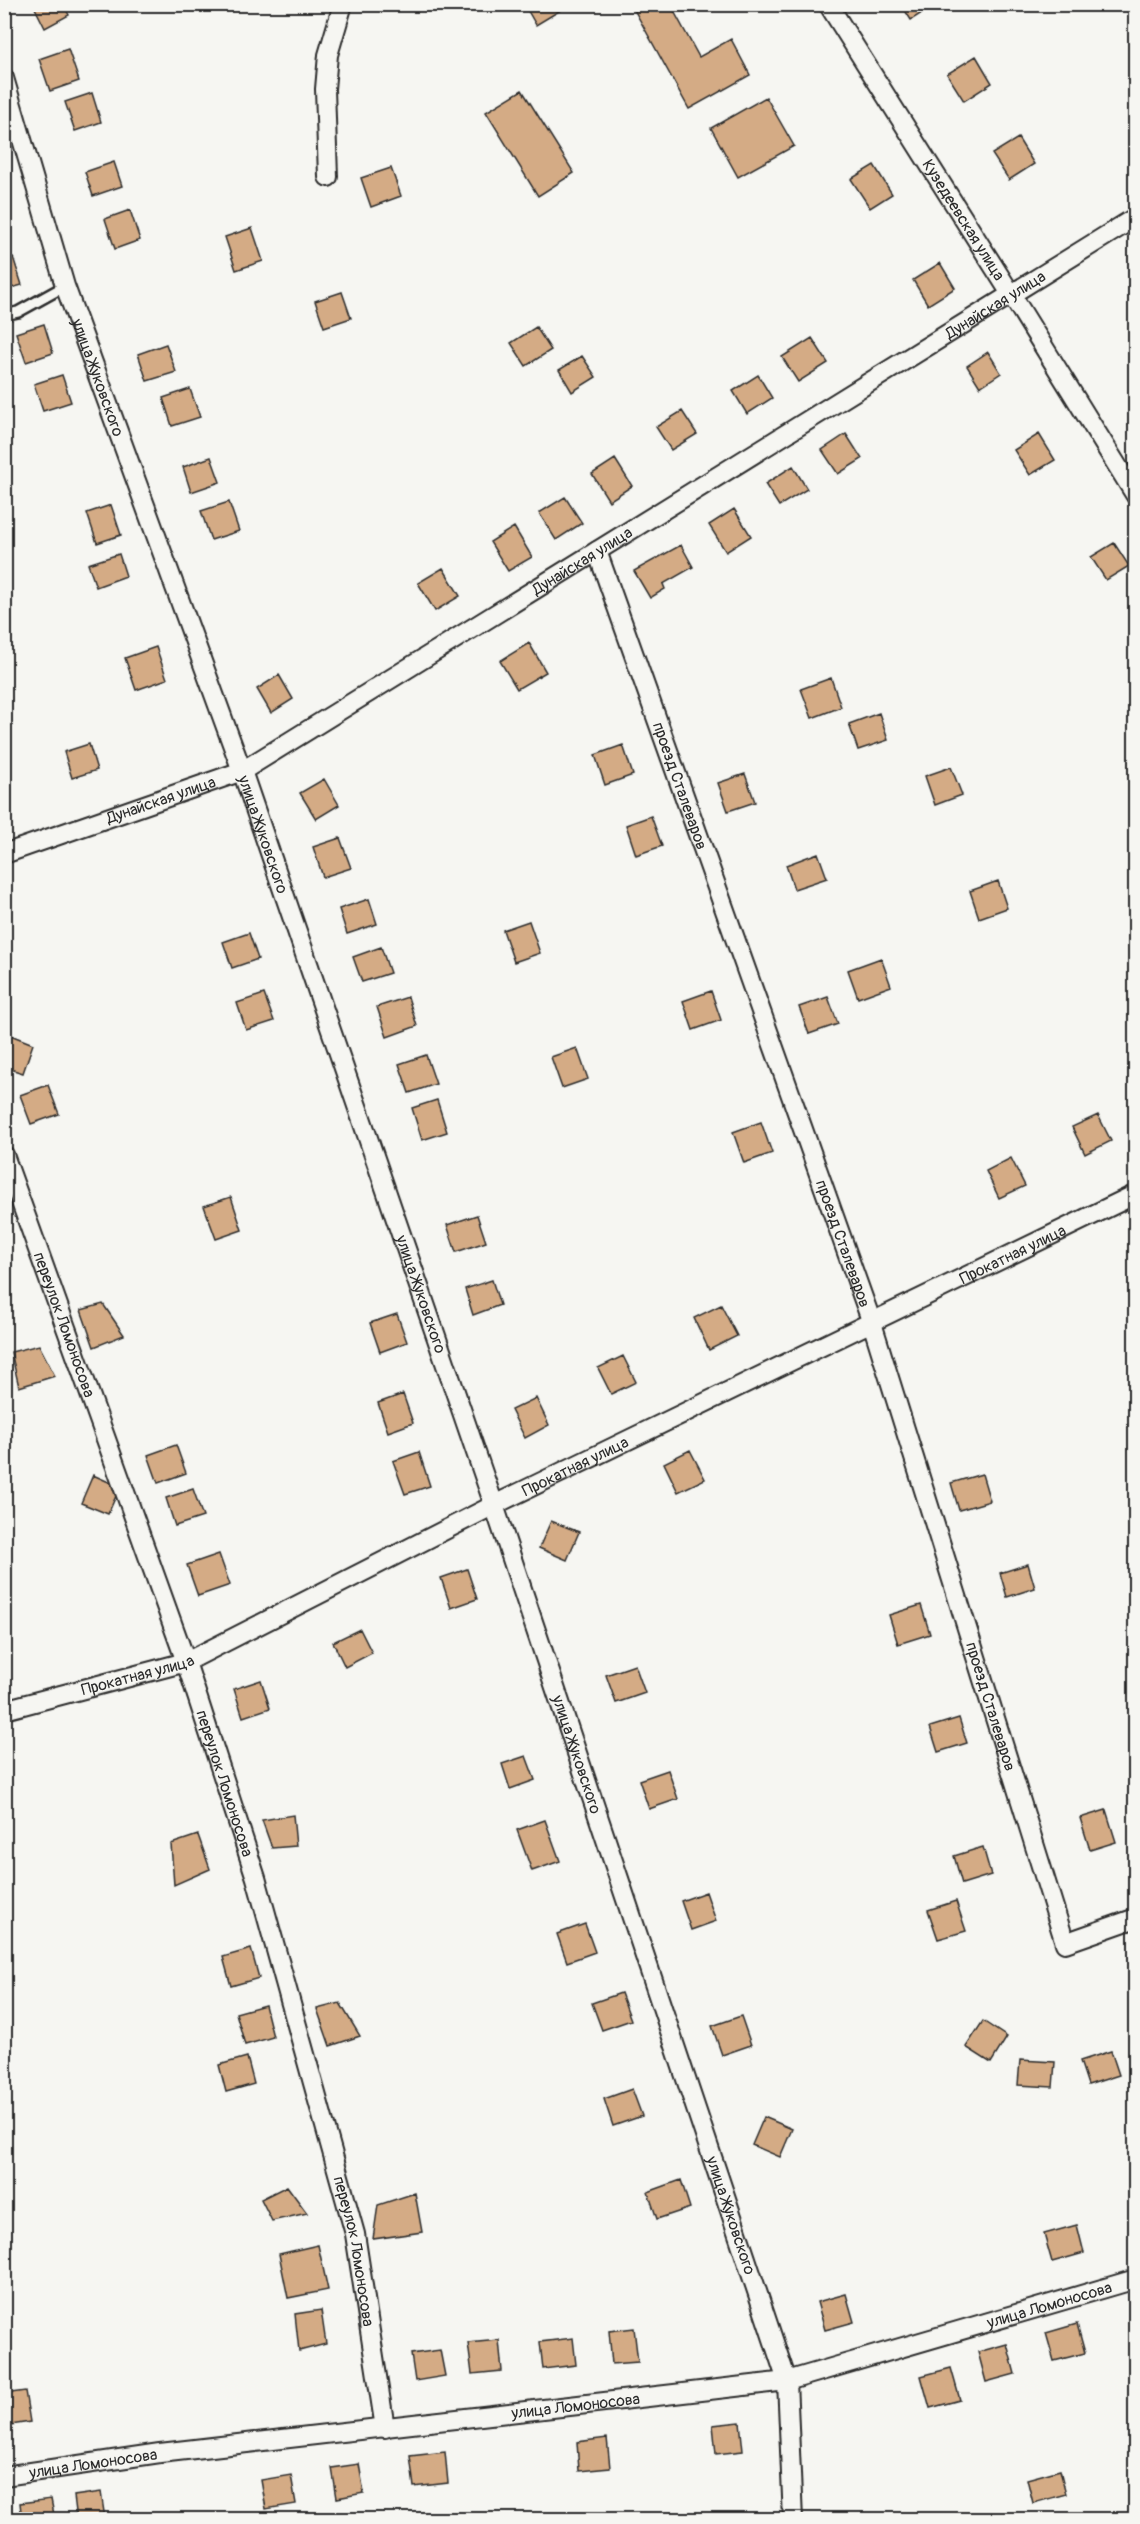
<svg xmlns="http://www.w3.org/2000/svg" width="1140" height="2524" font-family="Pangolin,sans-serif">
	<rect width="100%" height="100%" fill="#f6f6f2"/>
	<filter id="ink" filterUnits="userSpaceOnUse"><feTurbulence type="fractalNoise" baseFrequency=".0167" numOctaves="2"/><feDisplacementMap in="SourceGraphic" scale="12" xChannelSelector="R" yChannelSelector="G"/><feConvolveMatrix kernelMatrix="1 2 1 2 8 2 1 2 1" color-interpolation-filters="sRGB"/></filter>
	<g filter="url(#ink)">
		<path fill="#d4ab85" stroke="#2b2b2b" stroke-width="1.5" d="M33,4H63L69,15L45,28Z
			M524,4H568L569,5L536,25Z
			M631,4H670L699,57L731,39L750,75L689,109Z
			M901,4H936L911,20Z
			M68,49L79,81L50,91L39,59Z
			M976,56L992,83L964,101L947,74Z
			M522,90L574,173L538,196L486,112Z
			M92,93L101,122L75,131L65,102Z
			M766,97L794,146L738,177L711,128Z
			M1018,138L1034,164L1009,180L992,154Z
			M114,162L122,186L93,196L85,172Z
			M874,165L892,194L870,208L851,179Z
			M391,168L401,196L371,207L361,178Z
			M130,210L140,240L115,249L105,219Z
			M252,228L263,261L236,270L225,237Z
			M13,257L22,285L4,290V260Z
			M940,263L955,288L928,305L913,280Z
			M342,292L351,318L324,327L315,301Z
			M44,324L53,353L26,362L16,333Z
			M536,327L551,350L526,366L511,343Z
			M812,338L828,363L798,382L782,357Z
			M166,344L176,372L147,381L138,354Z
			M988,352L1001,373L980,387L967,366Z
			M582,356L596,377L572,392L559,370Z
			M62,375L71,402L43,411L34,384Z
			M758,375L772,398L747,414L733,391Z
			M190,389L200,417L172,426L163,398Z
			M682,411L697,434L671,450L656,427Z
			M846,434L862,459L838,474L822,450Z
			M1039,434L1055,460L1030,475L1014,450Z
			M211,457L220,482L191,492L183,467Z
			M615,459L632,486L609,501L592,474Z
			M793,466L807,489L779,506L765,484Z
			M565,497L582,523L556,540L539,513Z
			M229,502L239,531L211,540L201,511Z
			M111,505L121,535L97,543L87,513Z
			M734,509L751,536L726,552L709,525Z
			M514,527L532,557L508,571L490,542Z
			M1114,543L1129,566L1106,580L1091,557Z
			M681,545L693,567L663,584L665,589L650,598L634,571Z
			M119,554L126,576L96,587L88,564Z
			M443,568L460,596L435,611L418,583Z
			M529,643L546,672L517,689L500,661Z
			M156,647L167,679L136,690L125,658Z
			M279,675L293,699L271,713L257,689Z
			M831,678L841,707L812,718L801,689Z
			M879,713L888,740L858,750L849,724Z
			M89,744L97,770L72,778L64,752Z
			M623,745L633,775L605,785L595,755Z
			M951,767L962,795L935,805L925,776Z
			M745,774L755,802L728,811L718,783Z
			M324,779L339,805L316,819L300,793Z
			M651,816L662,846L636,855L626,825Z
			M340,838L351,868L323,877L313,847Z
			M818,853L827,878L794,889L786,865Z
			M998,881L1007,908L979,918L970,891Z
			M369,899L377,924L347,934L339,909Z
			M529,921L540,953L514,962L503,930Z
			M249,933L258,959L232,968L223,942Z
			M381,947L390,973L362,982L353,957Z
			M881,958L891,986L858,998L848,970Z
			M711,991L721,1020L693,1030L683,1001Z
			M264,994L274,1021L246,1030L237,1003Z
			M408,997L417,1026L387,1037L377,1007Z
			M828,997L838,1024L809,1034L799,1007Z
			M8,1034L33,1044L23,1073L4,1067V1043Z
			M577,1048L588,1079L562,1088L551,1057Z
			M426,1055L436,1084L409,1093L399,1064Z
			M48,1085L59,1114L31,1124L20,1095Z
			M437,1100L447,1132L422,1140L412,1108Z
			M1098,1115L1111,1141L1085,1154L1072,1127Z
			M761,1122L772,1153L744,1163L733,1132Z
			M1011,1158L1025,1186L999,1198L986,1171Z
			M231,1197L242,1230L216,1239L204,1206Z
			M477,1215L486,1242L456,1252L447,1225Z
			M492,1280L500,1305L473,1315L465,1289Z
			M103,1304L124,1335L94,1347L81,1310Z
			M721,1305L737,1336L709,1350L694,1318Z
			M397,1314L407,1342L380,1352L370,1323Z
			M39,1345L55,1376L19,1387L11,1352Z
			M623,1356L636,1382L611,1394L598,1368Z
			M403,1394L413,1423L388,1432L378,1403Z
			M536,1398L549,1425L525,1438L511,1410Z
			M176,1445L186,1473L158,1483L148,1455Z
			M690,1450L705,1479L678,1492L664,1463Z
			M419,1452L430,1486L405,1494L393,1461Z
			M982,1474L990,1501L959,1510L951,1483Z
			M93,1475L120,1487L108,1514L81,1503Z
			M193,1489L203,1517L175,1526L166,1498Z
			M551,1521L579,1532L567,1560L539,1548Z
			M219,1554L230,1585L198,1596L187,1565Z
			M1028,1564L1035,1588L1007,1597L1000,1573Z
			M467,1569L477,1599L451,1608L441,1578Z
			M921,1605L930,1634L898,1644L889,1615Z
			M360,1629L372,1653L345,1667L333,1642Z
			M635,1665L645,1693L616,1703L606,1675Z
			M261,1680L270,1708L243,1717L234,1689Z
			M959,1718L967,1743L938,1752L930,1727Z
			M526,1756L535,1780L510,1789L502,1764Z
			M668,1770L678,1799L649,1809L639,1780Z
			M1106,1810L1116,1842L1090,1850L1080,1818Z
			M293,1815L296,1846L272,1848L262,1820Z
			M545,1820L560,1861L532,1871L517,1830Z
			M198,1835L210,1869L174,1885L171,1844Z
			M983,1847L991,1875L962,1884L954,1856Z
			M706,1892L716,1921L691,1930L681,1901Z
			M956,1901L966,1931L938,1939L928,1910Z
			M585,1924L595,1952L567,1962L557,1934Z
			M251,1949L259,1978L231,1986L223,1957Z
			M621,1993L631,2020L602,2030L592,2003Z
			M340,2003L360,2036L330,2046L317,2009Z
			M265,2005L273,2037L245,2045L236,2013Z
			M741,2016L751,2045L722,2055L712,2026Z
			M983,2021L1007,2037L991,2063L966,2047Z
			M1111,2051L1119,2075L1088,2085L1080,2061Z
			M247,2057L254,2084L226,2092L219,2065Z
			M1020,2060L1055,2062L1053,2087L1018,2085Z
			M632,2089L642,2116L613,2126L604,2099Z
			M764,2117L792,2129L780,2157L752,2145Z
			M681,2180L690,2208L657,2219L648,2192Z
			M287,2186L307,2213L272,2221L261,2199Z
			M415,2193L422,2232L373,2239L378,2205Z
			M1077,2225L1084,2253L1052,2262L1044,2234Z
			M318,2245L328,2290L288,2298L279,2254Z
			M846,2294L854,2322L825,2330L817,2302Z
			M321,2310L326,2344L299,2351L295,2314Z
			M1077,2324L1085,2353L1054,2361L1046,2333Z
			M634,2328L638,2362L612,2364L609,2331Z
			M573,2338L576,2365L543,2369L540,2342Z
			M499,2340L502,2371L472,2374L468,2343Z
			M1007,2344L1015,2374L986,2382L978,2352Z
			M440,2350L445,2376L415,2381L411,2354Z
			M951,2368L960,2400L930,2408L921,2376Z
			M25,2391L30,2422L4,2426V2394Z
			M740,2422L743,2451L716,2454L713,2425Z
			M607,2438L610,2468L579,2471L577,2442Z
			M445,2452L448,2483L414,2487L410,2456Z
			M359,2464L364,2493L337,2498L332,2468Z
			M1060,2470L1066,2494L1033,2503L1027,2479Z
			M291,2475L296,2504L266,2509L261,2480Z
			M101,2492L105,2519L77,2520L74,2496Z
			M51,2499L55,2520H22L20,2503Z"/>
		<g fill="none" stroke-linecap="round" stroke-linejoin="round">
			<defs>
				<path id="lane" d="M4,315L18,312L65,286"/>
				<g id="street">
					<path id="s1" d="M828,4L1011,294L1136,496"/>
					<path id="s2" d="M4,78L65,286L242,771L494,1505L787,2381L793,2520"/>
					<path d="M328,177L325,89L328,55L343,4"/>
					<path id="s3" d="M597,551L872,1323L1065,1943L1136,1918"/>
					<path id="s4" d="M4,854L242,771L1136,217"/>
					<path id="s5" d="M4,1155L186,1662L256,1878L355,2234L385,2428"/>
					<path id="s6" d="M4,1710L186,1662L494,1505L1136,1194"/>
					<path id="s7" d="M4,2476L160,2453L787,2381L1136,2279"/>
				</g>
			</defs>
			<use href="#lane" stroke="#2b2b2b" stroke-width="14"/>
			<use href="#street" stroke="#2b2b2b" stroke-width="22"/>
			<use href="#lane" stroke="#f6f6f2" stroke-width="9"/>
			<use href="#street" stroke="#f6f6f2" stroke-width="18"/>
		</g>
	</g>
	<g text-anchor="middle" stroke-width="5" stroke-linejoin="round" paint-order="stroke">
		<g font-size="16" fill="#2b2b2b" stroke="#f6f6f2">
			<text dy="6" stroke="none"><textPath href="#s1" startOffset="255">Кузедеевская улица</textPath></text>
			<text dy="6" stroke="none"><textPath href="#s4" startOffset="1138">Дунайская улица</textPath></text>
			<text dy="6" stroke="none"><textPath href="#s2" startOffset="314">улица Жуковского</textPath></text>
			<text dy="6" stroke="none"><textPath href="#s4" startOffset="652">Дунайская улица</textPath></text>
			<text dy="6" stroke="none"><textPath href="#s3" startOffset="249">проезд Сталеваров</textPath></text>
			<text dy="6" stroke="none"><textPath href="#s4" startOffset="166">Дунайская улица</textPath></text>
			<text dy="6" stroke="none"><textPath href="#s2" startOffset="800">улица Жуковского</textPath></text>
			<text dy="6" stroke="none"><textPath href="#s3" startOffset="735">проезд Сталеваров</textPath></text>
			<text dy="6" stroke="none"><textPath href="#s6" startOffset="1110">Прокатная улица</textPath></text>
			<text dy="6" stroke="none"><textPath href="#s2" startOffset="1286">улица Жуковского</textPath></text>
			<text dy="6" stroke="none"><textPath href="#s5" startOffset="180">переулок Ломоносова</textPath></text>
			<text dy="6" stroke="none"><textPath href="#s6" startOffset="624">Прокатная улица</textPath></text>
			<text dy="6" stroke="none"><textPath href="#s6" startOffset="138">Прокатная улица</textPath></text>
			<text dy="6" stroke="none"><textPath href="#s3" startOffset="1221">проезд Сталеваров</textPath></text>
			<text dy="6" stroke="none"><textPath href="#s2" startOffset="1772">улица Жуковского</textPath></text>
			<text dy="6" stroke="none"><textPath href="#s5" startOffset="666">переулок Ломоносова</textPath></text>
			<text dy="6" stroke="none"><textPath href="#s2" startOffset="2258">улица Жуковского</textPath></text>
			<text dy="6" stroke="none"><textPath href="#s5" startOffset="1152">переулок Ломоносова</textPath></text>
			<text dy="6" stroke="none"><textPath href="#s7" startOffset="1062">улица Ломоносова</textPath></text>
			<text dy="6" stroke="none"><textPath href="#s7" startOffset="576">улица Ломоносова</textPath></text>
			<text dy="6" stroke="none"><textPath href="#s7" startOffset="90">улица Ломоносова</textPath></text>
		</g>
	</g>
	<rect width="1140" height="2524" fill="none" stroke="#f6f6f2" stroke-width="24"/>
	<rect x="12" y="12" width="1116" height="2500" fill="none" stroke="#2b2b2b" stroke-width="2" filter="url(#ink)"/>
</svg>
